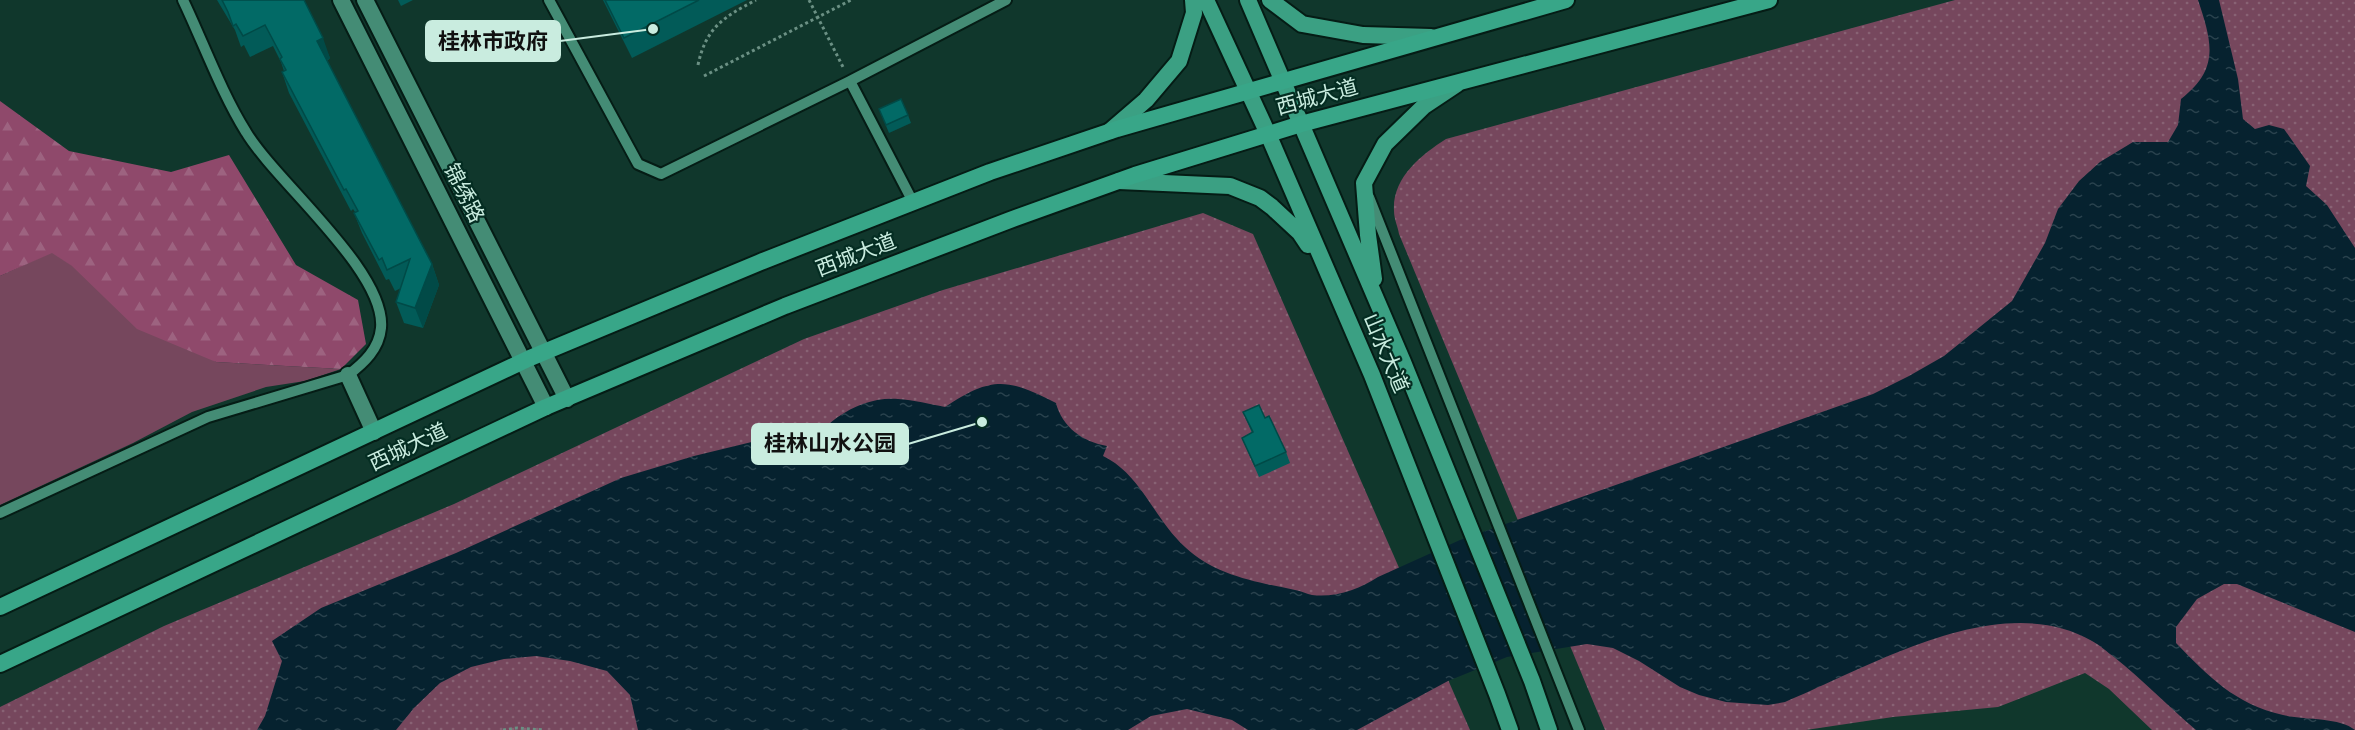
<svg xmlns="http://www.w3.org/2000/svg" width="2355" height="730" font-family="Mulish,'Noto Sans SC',sans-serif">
	<defs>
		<pattern id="forest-firs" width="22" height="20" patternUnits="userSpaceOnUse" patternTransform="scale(1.5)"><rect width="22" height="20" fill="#8f496b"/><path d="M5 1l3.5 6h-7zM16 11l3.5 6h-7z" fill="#9d6380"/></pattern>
		<pattern id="park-dots" width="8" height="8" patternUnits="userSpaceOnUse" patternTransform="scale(1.5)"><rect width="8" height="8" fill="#76475d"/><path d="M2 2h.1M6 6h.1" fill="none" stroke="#886274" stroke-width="1.8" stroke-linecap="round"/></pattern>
		<pattern id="water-ripples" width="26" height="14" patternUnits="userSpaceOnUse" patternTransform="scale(1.5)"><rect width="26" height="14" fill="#06222f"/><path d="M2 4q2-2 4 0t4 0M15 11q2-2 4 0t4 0" fill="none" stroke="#29424d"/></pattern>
	</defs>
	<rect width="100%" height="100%" fill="#10372c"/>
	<path fill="#76475d" d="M52,252L216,362L341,369L305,381L266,387L192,412L133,443L0,505V276Z"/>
	<path fill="url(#forest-firs)" d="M0,101L69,151L171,172L229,155L296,265L358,300L366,344L341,369L216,362L137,329L72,266L52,253L0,276Z"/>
	<path fill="url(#park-dots)" d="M1955,0H2355V730H2152L2109,689L2085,673L1998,707L1893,717L1806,730H1605L1399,234C1398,227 1394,219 1394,211C1392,178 1421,155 1446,139Z
		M1203,213L1253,234L1470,730H0V707L164,626L454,504L804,339L943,290Z"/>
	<path fill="url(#water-ripples)" d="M2198,0H2219L2238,79L2243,119L2255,129L2269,125L2284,129L2310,166L2306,186L2327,205L2355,248V632L2237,584H2224L2197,599L2176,627V643C2209,677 2235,704 2283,715C2303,720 2340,717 2355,730H2196C2168,706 2143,680 2114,657C2107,652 2100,645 2092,641C2000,588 1872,666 1785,702L1768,705L1726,702L1699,695L1680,687L1639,661L1613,648L1587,644L1507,657L1448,681L1357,730H1248L1232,720L1187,709L1151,716L1128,730H638L630,695L607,671L570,661L536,656L504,659L471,667L440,683L414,708L396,730H257L265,716L282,661L272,641L321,608L456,553L621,478L694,456L772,437L795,457C822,427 854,396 898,399C914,400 930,404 945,407C992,376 1007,378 1056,403C1062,427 1083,442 1107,446L1103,456C1141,474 1154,519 1185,547C1214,575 1256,582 1295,590C1301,591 1307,594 1312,595C1335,598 1360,589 1378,577L1460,540L1873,394L1909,376L1944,356L2012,301L2045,243L2058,209L2079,181L2100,162L2133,142H2168L2178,125L2181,99C2220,69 2212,42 2198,0Z"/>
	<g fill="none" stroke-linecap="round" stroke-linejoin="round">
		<defs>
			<path id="service" d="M549,0L638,164L661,174L850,81
				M1369,197L1579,730
				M913,202L850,81L1006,0
				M0,513L208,417L348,375C364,363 379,349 381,328C386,271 276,182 246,132C222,94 203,42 183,0"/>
			<path id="minor" d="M348,375L374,432"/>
			<path id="tertiary" d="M341,0L546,407
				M365,0L567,399"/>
			<path id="primary" d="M1206,0L1268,134L1372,375L1497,694L1510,730
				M1248,0L1403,362L1532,681L1549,730
				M1270,0L1302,24L1363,35L1431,37
				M1110,131L1146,100L1179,61L1194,13L1193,0
				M1119,181L1230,186L1260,198L1272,207L1300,233L1308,245
				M1374,279L1368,235L1364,183L1385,144L1424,106L1457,84"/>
			<path id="trunk" d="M0,607L530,358L763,261L990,172L1117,129L1566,0
				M0,664L546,407L785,306L1010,220L1135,175L1301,124L1769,0"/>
		</defs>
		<use href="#service" stroke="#051c15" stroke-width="14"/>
		<use href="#minor" stroke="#051c15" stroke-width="20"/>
		<use href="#tertiary" stroke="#051c15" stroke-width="20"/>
		<use href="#primary" stroke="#051c15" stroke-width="20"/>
		<use href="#trunk" stroke="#051c15" stroke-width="20"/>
		<path stroke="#6b9084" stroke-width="3" stroke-dasharray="3 3" stroke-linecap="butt" d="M809,0L844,69
			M698,65C706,27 724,17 756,0
			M704,76L851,0
			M503,730L517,728L544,730"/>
		<use href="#service" stroke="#448c75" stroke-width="10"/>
		<use href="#minor" stroke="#448c75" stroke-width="16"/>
		<use href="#tertiary" stroke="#448c75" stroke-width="16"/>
		<use href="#primary" stroke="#3ba083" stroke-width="16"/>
		<use href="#trunk" stroke="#38a688" stroke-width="16"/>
	</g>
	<path fill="#025b58" d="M217,0H304L330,58L327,61L432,264L439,285L423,328L404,323L396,302L401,288L395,291L389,279L386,280L362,233L354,213L355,212L353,209L351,211L289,93L282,72L284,71L281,62L273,46L250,57L244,45L241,47L235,30Z
		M398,0H413L401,6Z
		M603,0H747L632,58Z
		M879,109L908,115L911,123L889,133Z
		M1243,412L1265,418L1286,452L1290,463L1259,477L1242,438L1252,433Z"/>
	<path fill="#014a47" d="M323,38L330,58L324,62L317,41Z
		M432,264L439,285L423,328L415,308Z"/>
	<path fill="#026a66" stroke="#014a47" stroke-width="1.5" d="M222,0H304L323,38L317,41L432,264L415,308L396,302L410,259L387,270L382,258L379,260L354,213L358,211L346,189L344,190L282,72L286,70L280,59L282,57L265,25L243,36L236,24L233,26L228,12Z
		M605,0H699L624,38Z
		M901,99L908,115L886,125L879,109Z
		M1259,405L1265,418L1269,416L1286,452L1255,466L1242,438L1253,432L1243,412Z"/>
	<g text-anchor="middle" stroke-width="4.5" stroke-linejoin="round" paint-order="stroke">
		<g font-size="21" fill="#c9ecdf" stroke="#042d22">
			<text transform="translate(1317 97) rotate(-15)" y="7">西城大道</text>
			<text transform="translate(464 193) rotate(63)" y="7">锦绣路</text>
			<text transform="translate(856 255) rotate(-21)" y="7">西城大道</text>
			<text transform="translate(1386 353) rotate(67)" y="7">山水大道</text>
			<text transform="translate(408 447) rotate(-25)" y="7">西城大道</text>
		</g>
	</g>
	<path fill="none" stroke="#c9ecdf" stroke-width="2" d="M653 29L560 41M982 422L908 444"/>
	<g fill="#c9ecdf" stroke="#042d22" stroke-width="2">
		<circle cx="653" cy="29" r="6"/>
		<circle cx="982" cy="422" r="6"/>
	</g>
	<g fill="#c9ecdf" stroke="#c9ecdf" stroke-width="2">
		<rect x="426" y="21" width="134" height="40" rx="6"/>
		<rect x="752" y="424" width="156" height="40" rx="6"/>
	</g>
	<g font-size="22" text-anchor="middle" font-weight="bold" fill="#111">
		<text x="493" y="49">桂林市政府</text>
		<text x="830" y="451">桂林山水公园</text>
	</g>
</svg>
